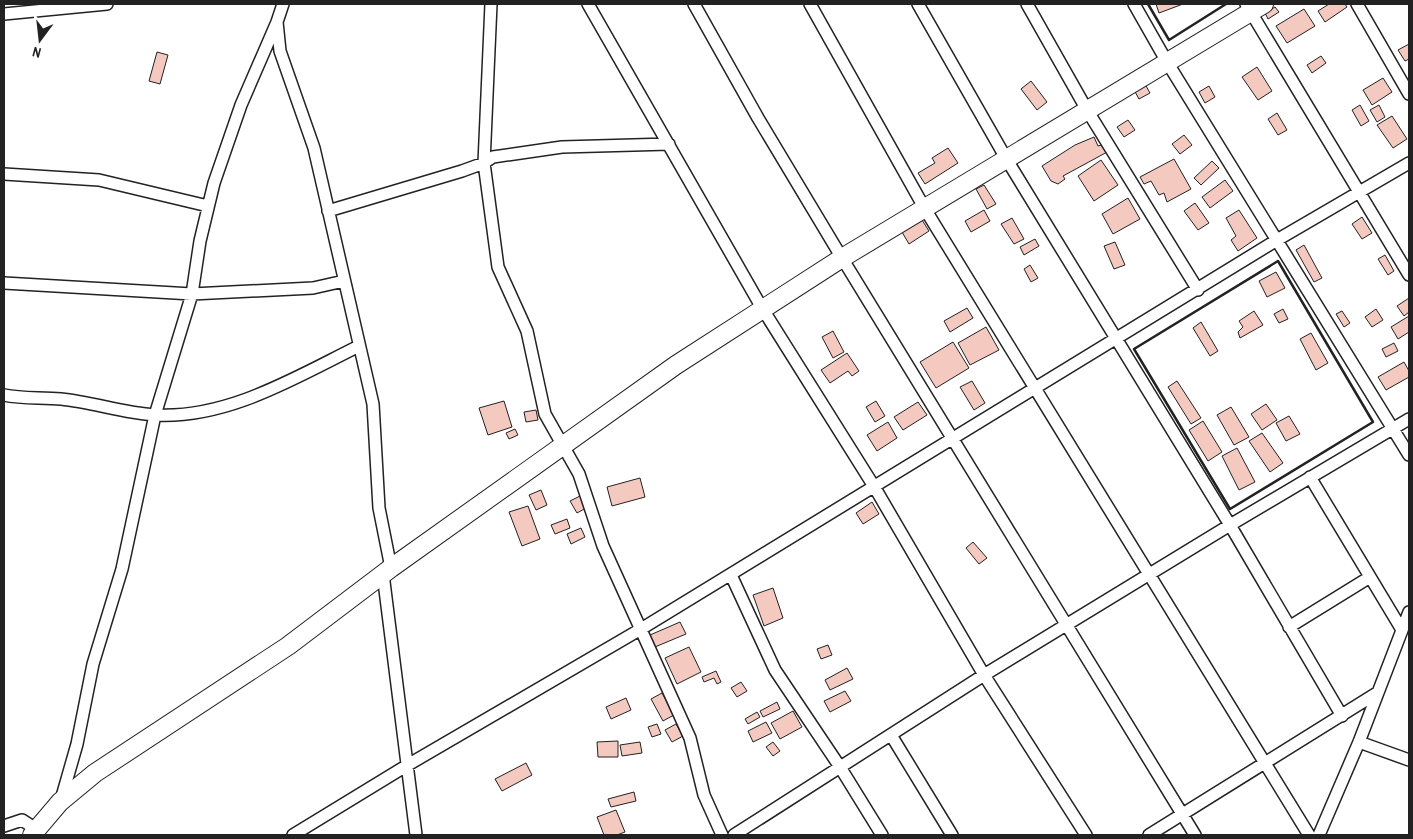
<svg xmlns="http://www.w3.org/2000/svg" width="1413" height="839" font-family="'Archivo Narrow',sans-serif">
	<rect width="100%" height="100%" fill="#fff"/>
	<path fill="#f3c9c0" stroke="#222" d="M1156,4H1183L1159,13Z
		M1329,4H1345L1347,7L1325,22L1318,11Z
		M1275,7L1279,12L1268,19L1265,13Z
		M1304,9L1315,26L1287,43L1276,26Z
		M1409,44V59L1405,61L1398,50Z
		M157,52L168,55L160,84L149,81Z
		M1321,56L1326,63L1312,73L1307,65Z
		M1257,67L1272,91L1258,100L1242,77Z
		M1383,78L1392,92L1372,105L1363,90Z
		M1031,81L1047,102L1037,110L1021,89Z
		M1145,84L1150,93L1139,99L1134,90Z
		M1209,86L1215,97L1205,103L1199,92Z
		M1360,105L1369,121L1361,126L1352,110Z
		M1379,105L1385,117L1377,122L1370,110Z
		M1277,113L1287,130L1278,135L1268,119Z
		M1392,116L1407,139L1393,148L1377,125Z
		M1128,120L1135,130L1124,137L1117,127Z
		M1184,135L1192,145L1180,154L1172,144Z
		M1094,137L1098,146L1105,144L1109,151L1063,176L1065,179L1058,184L1051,181L1042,166L1075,145Z
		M948,148L958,163L925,184L918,173L935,163L932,158Z
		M1174,159L1191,189L1167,202L1164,193L1159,195L1151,181L1144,184L1140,177Z
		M1101,160L1118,185L1094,201L1078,176Z
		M1212,161L1219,168L1201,185L1194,178Z
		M1225,180L1233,191L1210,208L1202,197Z
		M984,185L996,204L987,209L976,189Z
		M1128,198L1140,219L1113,234L1102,214Z
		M1195,203L1209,223L1198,230L1184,211Z
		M984,210L990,221L971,232L965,221Z
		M1239,210L1257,238L1238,251L1231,240L1236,236L1226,218Z
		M1362,217L1372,233L1362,239L1352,224Z
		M1012,218L1024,239L1014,244L1001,224Z
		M922,220L929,231L909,244L902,232Z
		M1035,239L1039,246L1024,255L1020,247Z
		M1115,242L1125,265L1114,269L1104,246Z
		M1304,245L1322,278L1314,282L1296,250Z
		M1385,255L1394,271L1388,275L1378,259Z
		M1030,265L1038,278L1031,282L1024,269Z
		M1276,272L1285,288L1267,297L1259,281Z
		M1409,298V312L1404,316L1397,306Z
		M967,308L973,318L950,332L944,321Z
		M1283,309L1288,319L1279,323L1274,314Z
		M1376,309L1383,320L1372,327L1365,317Z
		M1254,311L1263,325L1240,338L1238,332L1243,327L1239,321Z
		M1342,311L1350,323L1344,327L1336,314Z
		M1409,316V332L1398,339L1391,327Z
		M1201,322L1218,351L1210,356L1193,328Z
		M986,327L999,350L970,365L958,343Z
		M833,331L844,352L833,358L822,337Z
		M1311,333L1328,363L1316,370L1300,339Z
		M953,342L969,368L936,388L920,362Z
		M1394,343L1398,351L1386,357L1382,349Z
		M847,353L859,371L852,376L848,371L830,383L821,370Z
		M1404,362L1409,371V377L1386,390L1378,377Z
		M972,381L985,403L974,410L960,387Z
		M1177,381L1201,418L1191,424L1168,387Z
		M504,401L512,427L488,435L479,408Z
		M876,401L885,416L875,422L866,407Z
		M918,402L927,415L903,430L894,417Z
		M1266,404L1277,420L1262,430L1251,414Z
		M1231,407L1249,437L1234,445L1217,415Z
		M536,410L538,420L526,422L524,412Z
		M1289,416L1300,434L1286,441L1276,423Z
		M1203,421L1222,452L1208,461L1189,430Z
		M888,422L897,438L877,451L867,435Z
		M515,429L518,435L509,439L506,433Z
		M1262,433L1283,463L1270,472L1249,441Z
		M1237,448L1255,482L1239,490L1222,456Z
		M640,478L645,497L612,506L607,487Z
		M541,490L547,505L536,510L529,495Z
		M582,495L588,507L577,513L570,501Z
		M872,502L879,514L863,524L856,513Z
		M528,506L540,539L522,546L509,512Z
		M567,519L570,528L555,534L551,525Z
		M581,528L585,537L571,544L567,534Z
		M973,542L987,558L979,564L966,548Z
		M773,588L783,618L764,626L753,595Z
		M680,622L686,634L655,647L650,635Z
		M828,645L832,655L821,659L817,649Z
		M689,647L701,672L677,684L665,658Z
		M847,668L853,679L830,690L825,680Z
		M716,671L721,682L717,684L714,678L704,682L702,677Z
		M741,682L747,691L737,697L731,688Z
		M845,691L851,701L830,712L824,701Z
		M662,693L674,715L663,721L651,699Z
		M626,698L631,710L611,719L606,707Z
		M777,702L780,709L763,717L760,711Z
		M793,711L802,727L780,739L771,723Z
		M757,712L760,717L748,724L745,719Z
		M766,722L772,733L753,742L748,731Z
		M657,724L661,734L652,737L648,727Z
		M676,724L683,736L672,742L665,730Z
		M618,741V757H598L597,742Z
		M640,742L642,753L622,756L620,745Z
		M773,742L780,751L773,756L766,747Z
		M526,763L532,775L502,791L495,779Z
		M634,792L636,801L611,807L608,799Z
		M616,810L625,832L617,835H604L597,817Z"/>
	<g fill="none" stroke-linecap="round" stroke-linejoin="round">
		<defs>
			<path id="street" d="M283,4L277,22L280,51L314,148L373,404L379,508L391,568
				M491,4L484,163L498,267L527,331L545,414L579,474L603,546L690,738L704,795L722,835
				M588,4L762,308L875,488L984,675L1086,835
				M694,4L758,118L842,258L1195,835
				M810,4L925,209L1309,835
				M918,4L1007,160L1230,525L1342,716
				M1027,4L1087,110L1198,290
				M1134,4L1167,62L1409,455
				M1246,4L1409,275
				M1357,4L1409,94
				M4,14L107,4
				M4,174L99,180L208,206
				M328,211L462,171L484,163L493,157L562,147L669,144
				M4,283L192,294L313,288L344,281
				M4,395C23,399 42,397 61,399C92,402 123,413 155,415C228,419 296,377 359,346
				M1310,477L1402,630
				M383,574L416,835
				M731,575L775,670L840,767L882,835
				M1289,627L1370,577
				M891,735L952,835
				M1359,742L1409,760
				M61,800L77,744L93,664L122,569L155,415L192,294L200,241L214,183L241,105L277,22
				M4,826L22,820L36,829
				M293,835L406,766L641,629L1277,240L1409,163
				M734,835L984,675L1230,525L1409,419
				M1149,835L1377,693
				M1319,835L1359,742L1409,612"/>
			<path id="primary" d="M32,835L60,802L95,773L288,646L391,568L676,365L842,258L1264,4"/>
		</defs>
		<use href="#street" stroke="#222" stroke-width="14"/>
		<use href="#primary" stroke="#222" stroke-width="20"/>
		<use href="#street" stroke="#fff" stroke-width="11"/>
		<use href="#primary" stroke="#fff" stroke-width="18"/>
		<path stroke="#222" stroke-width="2.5" d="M1148,4L1169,40L1226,4
			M1278,261L1373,422L1230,509L1134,349Z"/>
	</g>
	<rect width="1413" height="839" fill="none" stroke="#222222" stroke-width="10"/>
	<g transform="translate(40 40) rotate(195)" stroke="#ffffff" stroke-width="4" paint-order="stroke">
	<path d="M0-4L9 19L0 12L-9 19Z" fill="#222222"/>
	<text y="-8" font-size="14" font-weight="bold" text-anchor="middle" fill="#222222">N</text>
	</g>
</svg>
